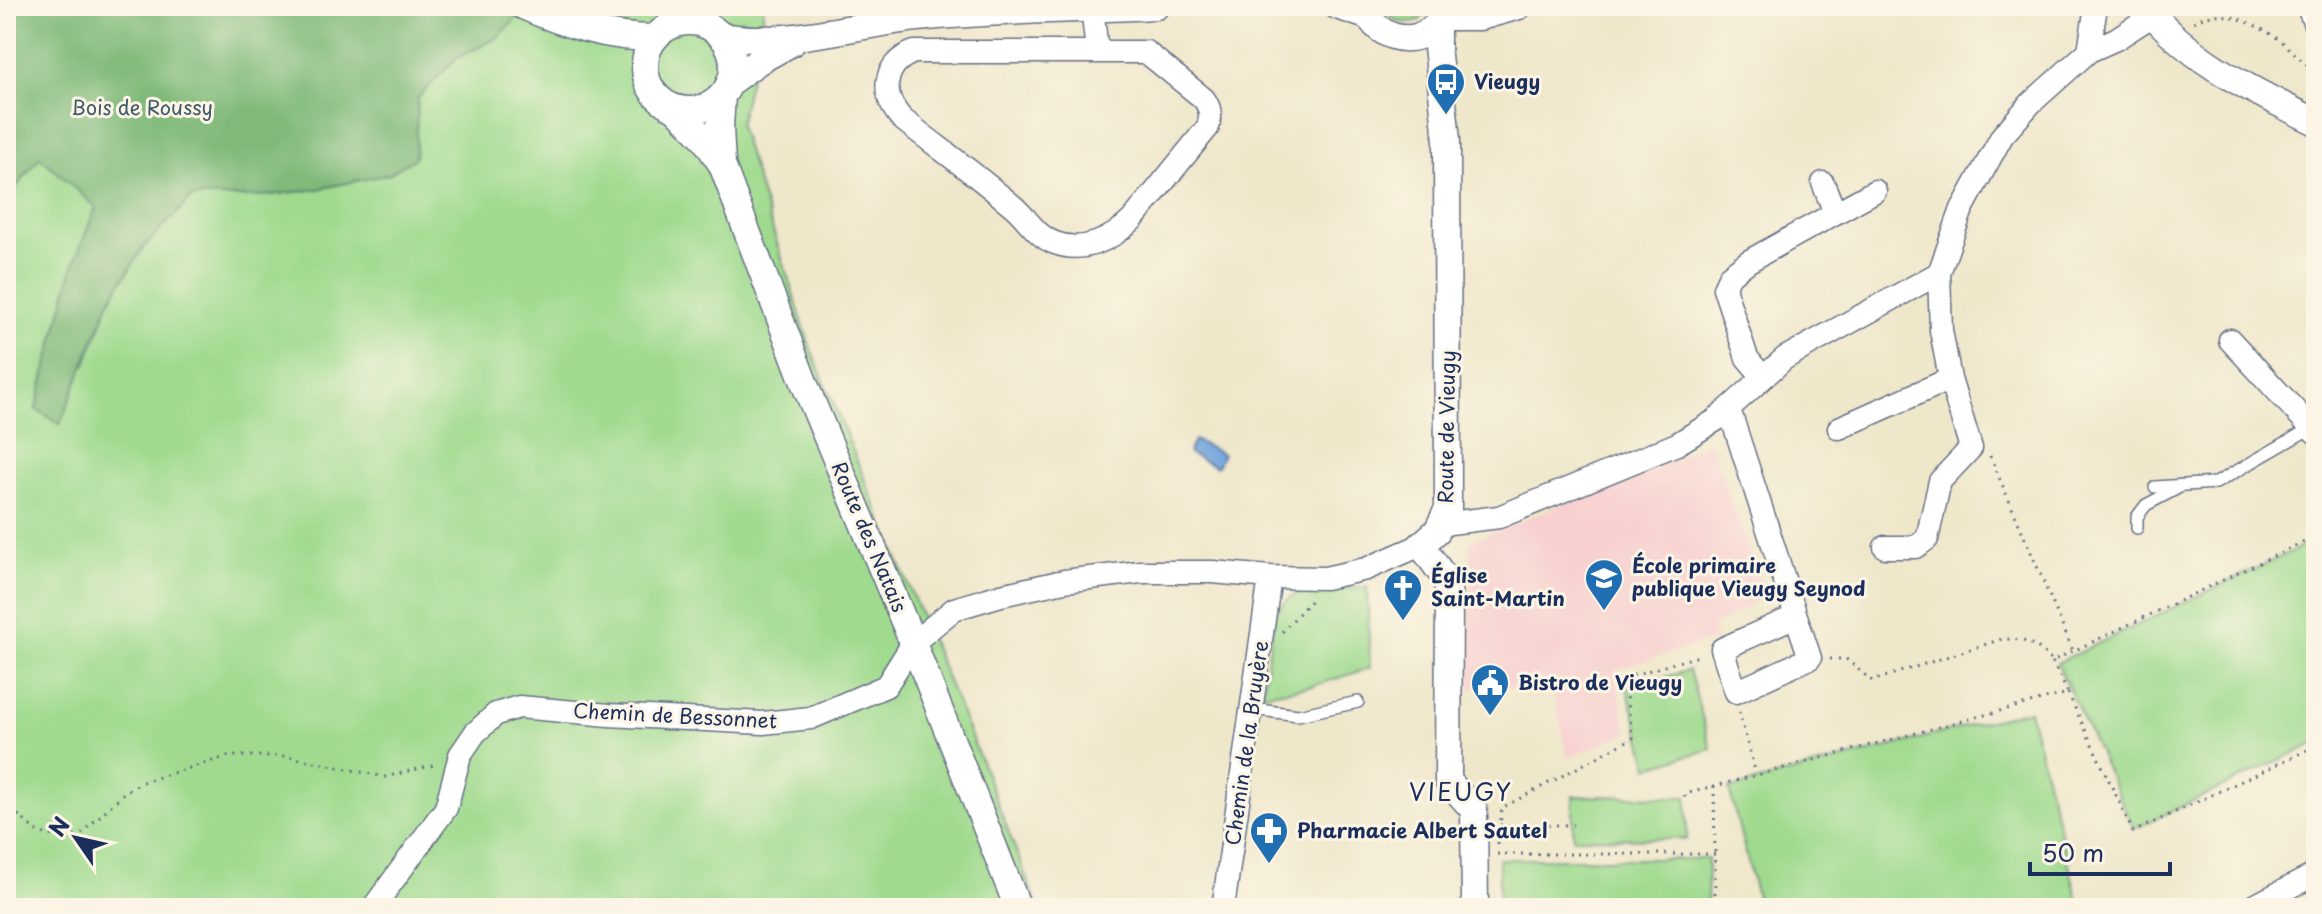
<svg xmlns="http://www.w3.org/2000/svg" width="2322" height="914" font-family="'Playpen Sans',sans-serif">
	<rect width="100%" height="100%" fill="#fcf5e5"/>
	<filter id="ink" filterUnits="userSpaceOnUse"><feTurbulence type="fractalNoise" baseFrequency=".0125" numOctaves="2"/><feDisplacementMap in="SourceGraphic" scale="16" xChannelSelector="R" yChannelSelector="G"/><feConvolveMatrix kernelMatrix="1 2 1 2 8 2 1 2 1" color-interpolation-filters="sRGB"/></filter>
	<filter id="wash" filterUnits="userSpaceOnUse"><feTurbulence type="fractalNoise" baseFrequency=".006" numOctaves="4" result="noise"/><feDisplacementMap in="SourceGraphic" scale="32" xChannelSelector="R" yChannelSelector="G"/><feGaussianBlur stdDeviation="1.8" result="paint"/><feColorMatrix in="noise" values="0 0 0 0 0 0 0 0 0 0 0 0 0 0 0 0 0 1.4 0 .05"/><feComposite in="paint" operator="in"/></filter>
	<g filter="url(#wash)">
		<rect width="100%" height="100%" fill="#efe7ca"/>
		<path fill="#f7d0cf" d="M1710,443L1766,596L1712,627L1715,639L1615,670L1627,733L1568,758L1552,688H1469L1470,542Z"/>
		<path fill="#9fda8e" stroke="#5d8476" stroke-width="2" d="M6,6L437,77L455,59L497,38L529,6H763V23L739,125L812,352L981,761L1038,908H6V200L40,156L96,207L73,266L36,409L86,364L110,300L143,248L192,197H254L318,189L389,174Z
			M1382,6H1430L1420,20C1403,26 1391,22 1382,6Z
			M2316,540V743L2134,829L2057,663Z
			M1367,587L1370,668L1313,686L1262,694L1275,613L1287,600L1297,593Z
			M1689,670L1711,749L1649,767L1627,688Z
			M2029,710L2080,908H1760L1729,789Z
			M1573,796L1687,797V839L1573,838Z
			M1499,859H1708L1707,908H1499Z"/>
		<path fill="#7fba79" stroke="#4d746c" stroke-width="2" d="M6,6H529L497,38L455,59L418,98L415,158L389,174L318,189L254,197H192L143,248L110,300L60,424L36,409L73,266L96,207L40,157L6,200Z"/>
		<path fill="#6ea3db" stroke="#44699c" stroke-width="2" d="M1194,440L1223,454L1217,467L1188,453Z"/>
	</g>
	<g filter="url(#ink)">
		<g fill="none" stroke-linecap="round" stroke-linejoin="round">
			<defs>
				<path id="service" d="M2155,487L2216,483L2311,428
					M2137,528V517L2146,505L2178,488
					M1252,709L1298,715L1358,702"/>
				<path id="minor" d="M1092,6L1097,52H1146L1204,99C1210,108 1212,115 1208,127L1133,219C1113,239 1084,254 1055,243C1036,236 1028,219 1014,207C978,176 939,148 902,119C880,95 882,64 914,52H1097
					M2308,6L2316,27
					M2089,51L2096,6
					M1823,183L1835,213
					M2230,340L2316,433
					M1763,377L1747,358L1724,288L1730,275L1749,261L1875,191
					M1729,409L1796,616
					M1839,428L1950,379
					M1442,524L1499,517L1677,444L1716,420L1785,358L1939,273L1962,209L2002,136L2031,103L2089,51L2116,39L2153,15
					M1885,547H1916L1927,539L1940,481L1971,448L1950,379L1941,330L1939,273
					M1796,616L1810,658L1736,692L1722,649Z
					M373,908L446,808L460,755L475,733L496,714L519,707L609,715L763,723L811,718L886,686L913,643L954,609L1001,595L1064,581L1141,572H1212L1270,577L1325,578L1366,569L1421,545
					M1223,908L1270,577
					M2250,908L2316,874"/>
				<path id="tertiary" d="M523,6C566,25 608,38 655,38
					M1337,6L1367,16
					M1364,6C1378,48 1433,50 1446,6
					M2146,6C2189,62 2255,91 2316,122
					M1442,17H1480L1519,6
					M645 66a44 44 0 1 1 88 0a44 44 0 1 1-88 0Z
					M1437,24V46L1447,140L1448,509L1437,531L1421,545L1447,581L1449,599L1448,781L1474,810L1475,908
					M722,36C788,47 851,25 917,18C996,10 1077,10 1156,6
					M730,82L759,61L793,42
					M722,95L720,128L722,165
					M675,108L704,138L722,165L805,385L913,643L1018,908"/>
			</defs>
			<use href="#service" stroke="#656f84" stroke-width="14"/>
			<use href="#minor" stroke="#656f84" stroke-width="25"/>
			<use href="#tertiary" stroke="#656f84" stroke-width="29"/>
			<path stroke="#656f84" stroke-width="3" stroke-dasharray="2 6" stroke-linecap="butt" d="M1292,6L1316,11
				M2194,22C2218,4 2255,24 2277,38C2291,48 2301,62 2316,71
				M1990,456L2073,651
				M1282,632L1312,599
				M1830,659H1846L1872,681L2002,639C2026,639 2036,643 2052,661L2316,536
				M2068,693L2133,832L2316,746
				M1739,712L1756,774
				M1714,786L1715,854
				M1685,797V794L2068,693L2052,661
				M6,804L37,832L67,839L82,833L126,791L143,782L229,756H286L385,777L438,764
				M1500,825H1573
				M1498,844L1502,808L1633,738L1623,678L1702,655
				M1497,854H1715V908"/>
			<use href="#service" stroke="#fff" stroke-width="11"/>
			<use href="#minor" stroke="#fff" stroke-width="22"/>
			<use href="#tertiary" stroke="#fff" stroke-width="26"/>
		</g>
	</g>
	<defs>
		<symbol id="bus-pin" viewBox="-11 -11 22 30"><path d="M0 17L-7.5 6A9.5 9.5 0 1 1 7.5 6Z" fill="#1f6fb2" stroke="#fcf5e5"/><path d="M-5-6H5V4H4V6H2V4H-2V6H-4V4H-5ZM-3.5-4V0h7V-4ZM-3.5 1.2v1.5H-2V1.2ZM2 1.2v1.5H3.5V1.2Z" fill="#fff"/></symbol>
		<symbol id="school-pin" viewBox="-11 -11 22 30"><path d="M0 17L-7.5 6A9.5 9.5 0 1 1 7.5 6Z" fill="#1f6fb2" stroke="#fcf5e5"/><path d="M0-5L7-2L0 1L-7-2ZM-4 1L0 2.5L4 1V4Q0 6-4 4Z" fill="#fff"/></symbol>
		<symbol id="church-pin" viewBox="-11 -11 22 30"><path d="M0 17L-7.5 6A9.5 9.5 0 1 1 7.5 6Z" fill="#1f6fb2" stroke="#fcf5e5"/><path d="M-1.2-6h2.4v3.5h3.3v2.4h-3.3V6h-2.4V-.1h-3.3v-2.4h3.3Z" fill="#fff"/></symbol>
		<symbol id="civic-pin" viewBox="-11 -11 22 30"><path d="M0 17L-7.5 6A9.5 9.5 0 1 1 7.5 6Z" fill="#1f6fb2" stroke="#fcf5e5"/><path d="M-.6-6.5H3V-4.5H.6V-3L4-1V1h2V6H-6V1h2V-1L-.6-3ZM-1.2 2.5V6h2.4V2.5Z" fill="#fff"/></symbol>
		<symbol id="pharmacy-pin" viewBox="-11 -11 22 30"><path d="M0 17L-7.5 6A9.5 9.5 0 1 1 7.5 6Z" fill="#1f6fb2" stroke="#fcf5e5"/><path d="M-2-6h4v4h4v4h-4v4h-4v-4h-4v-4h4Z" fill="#fff"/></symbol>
	</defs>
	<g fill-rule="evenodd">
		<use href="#bus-pin" x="1424" y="60" width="44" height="60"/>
		<use href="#school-pin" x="1582" y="556" width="44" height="60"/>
		<use href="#church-pin" x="1381" y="566" width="44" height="60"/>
		<use href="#civic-pin" x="1468" y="661" width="44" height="60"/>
		<use href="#pharmacy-pin" x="1247" y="809" width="44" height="60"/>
	</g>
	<g text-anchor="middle" stroke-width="6" stroke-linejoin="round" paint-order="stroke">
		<g font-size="20" font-weight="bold" fill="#1b2f5e" stroke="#fcf5e5" text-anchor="start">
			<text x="1474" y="89">Vieugy</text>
			<text x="1632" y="573">École primaire<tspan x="1632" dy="23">publique Vieugy Seynod</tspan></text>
			<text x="1431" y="583">Église<tspan x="1431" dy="23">Saint-Martin</tspan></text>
			<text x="1518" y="690">Bistro de Vieugy</text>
			<text x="1297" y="838">Pharmacie Albert Sautel</text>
		</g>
		<g font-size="20" fill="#3c5a6a" stroke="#fcf5e5">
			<text x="142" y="115">Bois de Roussy</text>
		</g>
		<g font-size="20" fill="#1b2f5e" stroke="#fcf5e5">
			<text transform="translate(1447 427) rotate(-89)" y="7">Route de Vieugy</text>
			<text transform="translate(869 537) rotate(67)" y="7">Route des Natais</text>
			<text transform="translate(675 716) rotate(3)" y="7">Chemin de Bessonnet</text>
			<text transform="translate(1247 743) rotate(-82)" y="7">Chemin de la Bruyère</text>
		</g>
		<g font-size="24" letter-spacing="2" fill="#1b2f5e" stroke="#fcf5e5">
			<text x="1461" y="801">VIEUGY</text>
		</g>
	</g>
	<rect width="2322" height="914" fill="none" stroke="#fcf5e5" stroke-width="32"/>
	<g transform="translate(76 838) rotate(304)" stroke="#fcf5e5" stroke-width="6" paint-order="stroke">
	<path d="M0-6L14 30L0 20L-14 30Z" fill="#1b2f5e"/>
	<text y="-12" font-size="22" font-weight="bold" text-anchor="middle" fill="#1b2f5e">N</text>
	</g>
	<path d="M2030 862v12h140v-12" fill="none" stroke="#1b2f5e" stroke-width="4"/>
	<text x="2042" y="862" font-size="24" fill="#1b2f5e" stroke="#fcf5e5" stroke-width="6" paint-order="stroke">50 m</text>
</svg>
